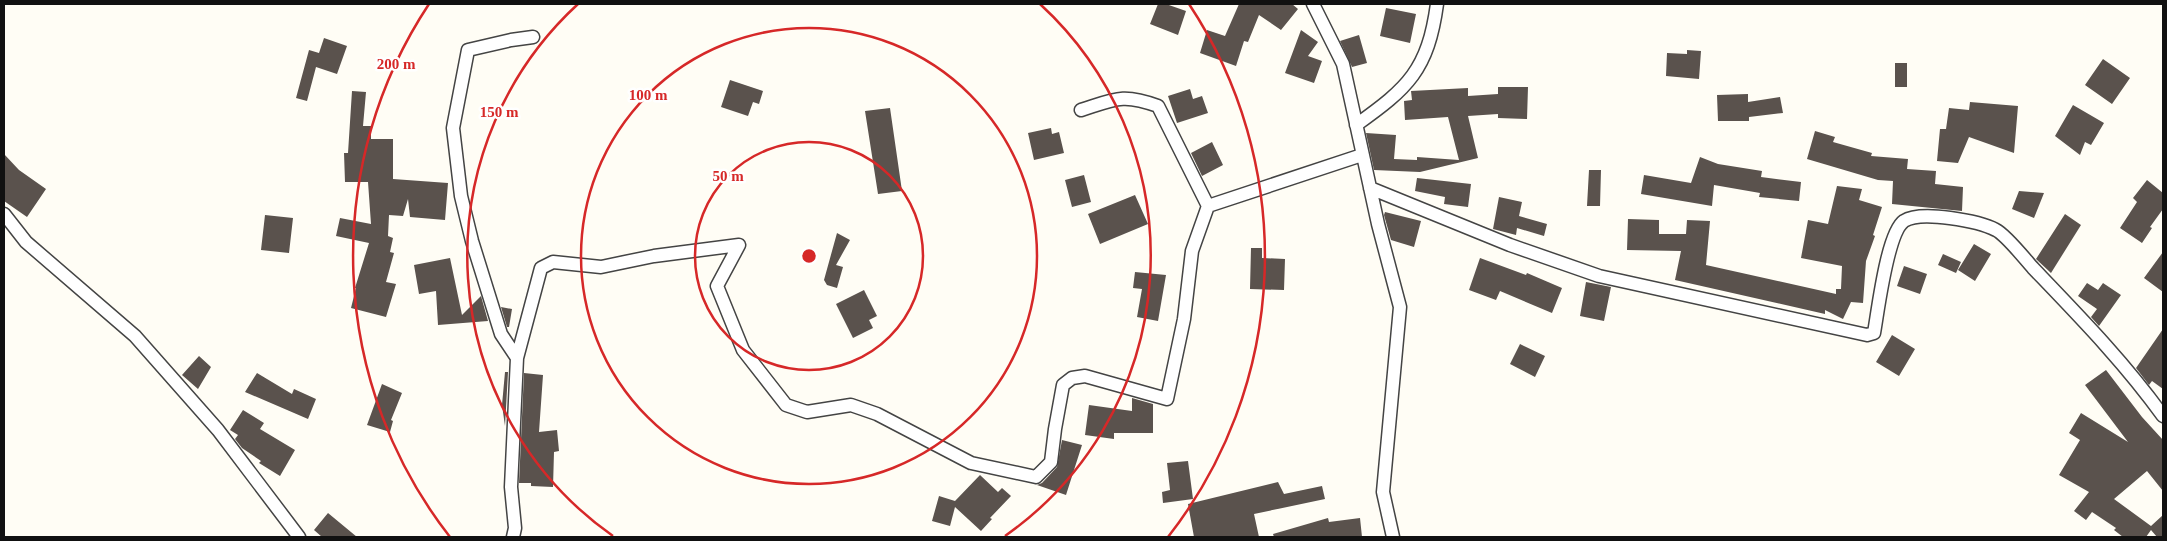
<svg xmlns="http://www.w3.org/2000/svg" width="2167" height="541" font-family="Georgia,serif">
	<rect width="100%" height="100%" fill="#fffdf5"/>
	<path fill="#5a524d" d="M1158,4H1166L1186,11L1178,35L1150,24Z
		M1239,4H1292L1298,9L1281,30L1259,15L1248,42L1244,41L1236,66L1200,53L1207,30L1225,36Z
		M1386,8L1416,14L1410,43L1380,36Z
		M1301,30L1318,42L1308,56L1322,61L1314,83L1285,73Z
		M1359,35L1367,63L1352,67L1340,41Z
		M324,38L347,46L337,74L316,67L307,101L296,98L309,50L319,53Z
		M1687,50L1701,51L1699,79L1666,76L1667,53L1687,54Z
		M2103,59L2130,78L2112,104L2085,85Z
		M1895,63H1907V87H1895Z
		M730,80L763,91L759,104L753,102L748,116L721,107Z
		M1498,87H1528L1527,119L1498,118V114L1468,116L1478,158L1420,172L1374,170L1366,133L1396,135L1394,159L1417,160V157L1459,160L1448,117L1405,120L1404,101L1412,100L1411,91L1468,88V96L1498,94Z
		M1190,89L1193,99L1202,96L1208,113L1177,123L1168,96Z
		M352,91L366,92L363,126H371V139H393V179L448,183L445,220L410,217L408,199L403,216L389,215L388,236L393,238L390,252L394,253L386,282L396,284L386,317L351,308L356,288H355L369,243L336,236L340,218L371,224L368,182H345L344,153H348Z
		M1748,94V102L1780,97L1783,113L1749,117V121H1718L1717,95Z
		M1970,102L2018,106L2014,153L1969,137L1958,163L1937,161L1940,129H1946L1949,108L1969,110Z
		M2073,105L2104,123L2091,145L2085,142L2080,155L2055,136Z
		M890,108L902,191L878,194L865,111Z
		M1051,128L1052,134L1059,132L1064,153L1034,160L1028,133Z
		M1815,131L1835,137L1833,142L1872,153L1871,156L1908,159L1907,169L1936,171L1935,184L1963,187L1962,211L1892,204L1893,181L1878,180L1807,159Z
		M1212,142L1223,165L1202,176L1191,153Z
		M4,154L19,170L46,189L27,217L4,201Z
		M1700,157L1718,164L1762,171L1761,177L1801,182L1799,201L1759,197L1760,193L1714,185L1712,206L1641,194L1644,175L1691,183Z
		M1589,170H1601L1600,206H1587Z
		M1084,175L1091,202L1072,207L1065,180Z
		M1417,178L1471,184L1468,207L1444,204L1445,197L1415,191Z
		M2147,180L2163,193V209L2150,227L2152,228L2142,243L2120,228L2137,202L2133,198Z
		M1837,186L1862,189L1859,200L1882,207L1873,235L1875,236L1866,261L1863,303L1851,302L1843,319L1825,310V314L1675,280L1681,251L1627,250L1628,219L1659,220V234H1686L1687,220L1710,221L1706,265L1836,294V289H1841L1842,266L1801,258L1808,220L1828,224Z
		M2019,191L2044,193L2034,218L2012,209Z
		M1135,195L1148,224L1100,244L1088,214Z
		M1499,197L1522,202L1519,216L1547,224L1544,236L1517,228L1516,235L1493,229Z
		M1385,212L1421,221L1414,247L1391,240L1384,215Z
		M2065,214L2081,225L2051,273L2036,259Z
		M265,215L293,218L289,253L261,250Z
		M837,233L850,240L836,265L843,267L837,288L827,285L824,280Z
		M1974,244L1991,254L1975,281L1958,270Z
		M1251,248H1262V258L1285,259L1284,290L1250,289Z
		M2163,252V292L2144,278Z
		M1943,254L1961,262L1956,273L1938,265Z
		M450,258L462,315L481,296L488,321L438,325L436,291L419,294L414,265Z
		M1480,258L1526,275L1527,273L1562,288L1552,313L1500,291L1496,300L1469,290Z
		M1904,266L1927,274L1920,294L1897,286Z
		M1135,272L1166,275L1158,321L1137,317L1142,289L1133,288Z
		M1586,282L1611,287L1604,321L1580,316Z
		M2087,283L2098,290L2103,283L2121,295L2099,326L2091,317L2097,309L2078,296Z
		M864,290L877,316L869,320L873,328L853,338L836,304Z
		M501,307L512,309L509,327H507Z
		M2163,329V389L2152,381L2149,385L2136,368Z
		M1892,335L1915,349L1899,376L1876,362Z
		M1520,344L1545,356L1535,377L1510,364Z
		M199,356L211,367L198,389L182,375Z
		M2106,370L2142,417L2163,440V491L2147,471L2114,499L2151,526L2163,515V537H2157L2151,530L2146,537H2123L2114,530L2116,528L2092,512L2086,520L2074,511L2089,492L2059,475L2080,440L2069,433L2081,413L2128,442L2085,385Z
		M505,372H508L505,426L502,405Z
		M257,373L292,394L294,389L316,399L308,419L245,392Z
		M524,373L543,375L539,432L557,430L559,451L554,452L553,487L531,486V483H519Z
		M382,384L402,393L391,420L393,421L390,432L367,425Z
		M1132,398L1153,404V433H1114V439L1085,435L1089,405L1132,411Z
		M243,410L264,423L260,429L295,450L280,476L259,463L261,461L242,448L235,439L238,435L230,430Z
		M1062,440L1082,445L1066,495L1037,485L1042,483L1057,467Z
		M1188,461L1193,499L1163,503L1162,492L1170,490L1167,463Z
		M980,475L998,492L1002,488L1011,496L990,518L992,519L981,531L955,507L950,526L932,521L939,496L955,501Z
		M1278,482L1284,494L1322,486L1325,499L1254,514L1259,537H1194L1188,504Z
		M328,513L357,537H322L314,530Z
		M1328,518L1329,522L1360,518L1362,537H1274L1273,534Z"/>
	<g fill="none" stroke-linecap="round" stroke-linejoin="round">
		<defs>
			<path id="street" d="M1313,4L1343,64L1378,224L1400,307L1383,492L1393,537
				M1081,110C1115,99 1123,93 1158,106L1208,206
				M1356,125C1408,88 1428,70 1437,4
				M1370,188L1510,245L1599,276L1867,335L1874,333C1878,311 1887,233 1904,221C1921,210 1979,221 1996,230C2006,235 2025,259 2033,268C2079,316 2125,363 2163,416
				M4,214L26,242L135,336L218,430L299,537
				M517,358L541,268L553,262L601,267L654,256L739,245L717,286L743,350L786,405L807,412L851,405L877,414L971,463L1036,477L1051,462L1055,429L1063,385L1072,378L1085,376L1167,399L1184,319L1192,251L1208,206L1362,155
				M513,537L515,528L511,487L517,358L501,334L472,241L461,196L453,128L468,50L511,40L533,37"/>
		</defs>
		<use href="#street" stroke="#444" stroke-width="15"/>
		<use href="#street" stroke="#fff" stroke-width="12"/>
	</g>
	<g fill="none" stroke="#d62828" stroke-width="2.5">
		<circle cx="809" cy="256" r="114"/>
		<circle cx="809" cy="256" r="228"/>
		<path d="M613 536A342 342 0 0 1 578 4M1040 4A342 342 0 0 1 1005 536"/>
		<path d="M450 537A456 456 0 0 1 429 4M1189 4A456 456 0 0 1 1168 537"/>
	</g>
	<circle cx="809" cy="256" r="8" fill="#d62828" stroke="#fff" stroke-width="2.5"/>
	<g font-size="15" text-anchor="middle" font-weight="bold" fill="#d62828" stroke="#fff" stroke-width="5" stroke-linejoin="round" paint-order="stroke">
		<text x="396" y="69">200 m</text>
		<text x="648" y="100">100 m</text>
		<text x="499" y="117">150 m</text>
		<text x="728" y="181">50 m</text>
	</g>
	<rect width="2167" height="541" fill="none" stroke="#111111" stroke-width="10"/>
</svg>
